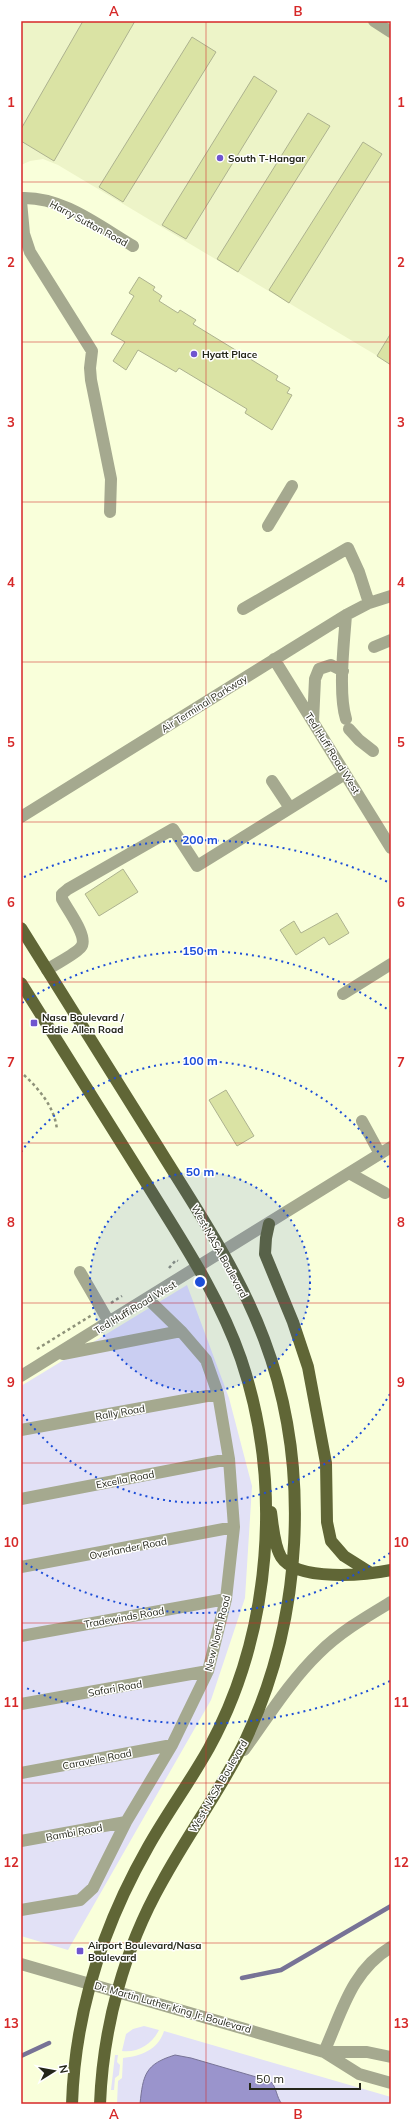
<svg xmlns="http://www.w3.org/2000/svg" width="412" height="2125" font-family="Mulish,sans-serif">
	<rect width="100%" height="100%" fill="#f9ffda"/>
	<path fill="#edf4c8" d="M21,21H391V364L58,165L43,159L30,161L21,165Z"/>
	<path fill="#e2e1f6" d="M187,1285L229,1398L252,1486L245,1598L211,1700L68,1950L21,1936V1386Z
		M144,2026L159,2030C152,2044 138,2053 122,2051L126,2034L133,2029Z
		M164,2031L391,2097V2104H117L118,2081L122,2078L123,2058C141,2056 158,2050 164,2031Z
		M115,2055H118L117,2062L120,2065L119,2075L115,2078L114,2090H111Z"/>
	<path fill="#9a94cc" stroke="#777396" d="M175,2055L191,2058L270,2081C277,2087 276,2097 282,2104H140C143,2075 145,2064 175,2055Z"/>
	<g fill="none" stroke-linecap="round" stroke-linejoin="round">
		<path stroke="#777396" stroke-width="4.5" d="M242,1978L281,1970L391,1906
			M21,2056L49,2043"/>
	</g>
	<path fill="#dae3a4" stroke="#adb28f" d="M83,21H135L54,161L21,141V129Z
		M192,37L216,52L123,202L99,187Z
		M254,76L277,91L186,239L162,225Z
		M308,113L330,126L238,272L217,259Z
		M363,142L382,154L289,303L269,290Z
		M139,277L155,287L153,290L162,296L159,301L178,313L180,310L196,320L193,324L278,376L276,380L290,388L287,393L292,395L272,430L245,413L247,409L179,368L176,372L138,350L126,370L113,361L125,342L111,334L134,296L129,293Z
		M391,333V365L377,356Z
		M123,869L138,892L99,916L85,894Z
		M337,913L349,933L329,945L324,937L296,955L280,930L294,921L301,933Z
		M226,1090L254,1136L237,1146L209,1100Z"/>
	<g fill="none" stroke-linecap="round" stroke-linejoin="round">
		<path stroke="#8e9279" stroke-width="2.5" stroke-dasharray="3 3" stroke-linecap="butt" d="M24,1075C40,1090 55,1108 57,1130
			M169,1268L176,1260L178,1261
			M111,1303L122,1296
			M37,1349L92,1315"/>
		<path stroke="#a5a98f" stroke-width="12" d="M374,21L391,32
			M21,198C62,196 99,226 133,246
			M21,201L24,234L30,252L92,351L90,368L91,380L111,479L110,512
			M268,526L292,486
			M243,609L348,548L359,572L369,603
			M374,647L391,640
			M274,659L391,848
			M346,719C338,693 344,643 346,615
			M313,722L315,679L319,669L331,665L343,671
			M349,729L359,740L373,751
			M272,781L290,808
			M21,817L346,615L369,603L391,596
			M47,970C55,964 76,954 81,947C89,937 67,909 62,899V894L68,889L173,829L197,866L345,774
			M343,994L391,964
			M362,1121L380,1154
			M349,1173L385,1193
			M80,1272L109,1322
			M63,1354L181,1331
			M21,1376L391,1147
			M21,1430L218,1394
			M21,1499L229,1459
			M21,1567L234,1527
			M21,1636L226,1599
			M21,1704L208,1671
			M244,1750C268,1717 290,1681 319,1653C340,1632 366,1617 391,1602
			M21,1773L172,1745
			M21,1841L126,1822
			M21,1910L80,1900L93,1888L126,1822L172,1745L208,1671L226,1599L234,1527L229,1459L218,1394L206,1360L181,1331L148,1299
			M21,1964L324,2052L359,2074L391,2083
			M324,2052C342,2012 351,1971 391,1947
			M324,2052H367L391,2057"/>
		<path stroke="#606636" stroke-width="12" d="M21,928C67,1001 112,1074 158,1147C197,1210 238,1270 264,1339C312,1466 303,1621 244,1743C220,1791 188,1834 162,1882C124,1949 103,2027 100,2104
			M21,983C62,1049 103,1115 145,1181C180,1238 219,1295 241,1359C283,1483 272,1632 209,1748C190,1782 167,1813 148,1847C103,1926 75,2013 72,2104
			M269,1224L266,1238L265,1254L293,1322L308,1367L326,1463L327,1522L331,1541L344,1556L371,1573
			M271,1512C273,1526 274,1545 281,1557C297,1582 366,1575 391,1570"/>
	</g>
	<path fill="none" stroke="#d62828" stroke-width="1" stroke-opacity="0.55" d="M206,21V2104M21,182H391M21,342H391M21,502H391M21,662H391M21,822H391M21,982H391M21,1143H391M21,1303H391M21,1463H391M21,1623H391M21,1783H391M21,1943H391"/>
	<circle cx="200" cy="1282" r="110" fill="#1d4ed8" fill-opacity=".12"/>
	<g fill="none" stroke="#1d4ed8" stroke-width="2" stroke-dasharray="2 4">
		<circle cx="200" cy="1282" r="110"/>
		<path d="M390 1394A221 221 0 0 1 21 1412M21 1152A221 221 0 0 1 390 1170"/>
		<path d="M390 1553A331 331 0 0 1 22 1561M22 1003A331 331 0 0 1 390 1011"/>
		<path d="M390 1681A442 442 0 0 1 24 1687M24 877A442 442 0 0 1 390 883"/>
	</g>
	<g fill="#6f55cf" stroke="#fff" stroke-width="1.5">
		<circle cx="220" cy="158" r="4"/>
		<circle cx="194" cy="354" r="4"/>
		<rect x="30" y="1019" width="8" height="8" rx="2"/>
		<rect x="76" y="1947" width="8" height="8" rx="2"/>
	</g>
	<g text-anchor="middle" stroke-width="3" stroke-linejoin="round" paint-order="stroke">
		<g font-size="10" font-weight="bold" fill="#242619" stroke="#fff" text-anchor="start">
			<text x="228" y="162">South T-Hangar</text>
			<text x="202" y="358">Hyatt Place</text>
			<text x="42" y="1021">Nasa Boulevard /<tspan x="42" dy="12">Eddie Allen Road</tspan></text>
			<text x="88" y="1949">Airport Boulevard/Nasa<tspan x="88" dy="12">Boulevard</tspan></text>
		</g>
		<g font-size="10" fill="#242619" stroke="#fff">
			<text transform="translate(89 223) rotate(28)" y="4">Harry Sutton Road</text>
			<text transform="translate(204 703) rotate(-32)" y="4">Air Terminal Parkway</text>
			<text transform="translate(333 753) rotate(58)" y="4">Ted Huff Road West</text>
			<text transform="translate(220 1251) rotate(61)" y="4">West NASA Boulevard</text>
			<text transform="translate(135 1307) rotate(-31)" y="4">Ted Huff Road West</text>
			<text transform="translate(120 1412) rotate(-10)" y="4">Rally Road</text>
			<text transform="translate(125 1479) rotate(-11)" y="4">Excella Road</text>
			<text transform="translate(128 1548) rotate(-11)" y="4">Overlander Road</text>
			<text transform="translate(124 1617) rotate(-10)" y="4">Tradewinds Road</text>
			<text transform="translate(217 1633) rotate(-76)" y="4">New North Road</text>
			<text transform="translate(115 1688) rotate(-10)" y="4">Safari Road</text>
			<text transform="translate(97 1759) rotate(-11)" y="4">Caravelle Road</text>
			<text transform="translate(218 1786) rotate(-60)" y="4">West NASA Boulevard</text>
			<text transform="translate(74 1832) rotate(-10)" y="4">Bambi Road</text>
			<text transform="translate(173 2007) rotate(16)" y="4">Dr. Martin Luther King Jr. Boulevard</text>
		</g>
	</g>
	<circle cx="200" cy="1282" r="6" fill="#1d4ed8" stroke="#fff" stroke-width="2"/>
	<g font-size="12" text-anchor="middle" font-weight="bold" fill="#1d4ed8" stroke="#fff" stroke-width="3" stroke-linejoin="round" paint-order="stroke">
		<text x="200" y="844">200 m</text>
		<text x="200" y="955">150 m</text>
		<text x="200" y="1065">100 m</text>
		<text x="200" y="1176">50 m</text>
	</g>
	<rect width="412" height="2125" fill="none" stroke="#ffffff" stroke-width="44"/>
	<g transform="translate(54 2071) rotate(79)" stroke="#ffffff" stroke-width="3" paint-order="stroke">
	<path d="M0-3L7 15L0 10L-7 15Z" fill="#242619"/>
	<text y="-6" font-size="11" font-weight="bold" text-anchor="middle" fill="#242619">N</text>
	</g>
	<path d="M250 2083v6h110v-6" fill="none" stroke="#242619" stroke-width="2"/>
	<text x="256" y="2083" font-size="12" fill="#242619" stroke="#ffffff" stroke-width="3" paint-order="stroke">50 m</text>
	<rect x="22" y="22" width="368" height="2081" fill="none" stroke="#d62828" stroke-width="1.5"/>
	<g font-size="13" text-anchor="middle" font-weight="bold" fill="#d62828">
		<text x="114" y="16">A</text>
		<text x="298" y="16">B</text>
		<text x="11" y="107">1</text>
		<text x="401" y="107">1</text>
		<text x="11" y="267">2</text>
		<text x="401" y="267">2</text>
		<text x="11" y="427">3</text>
		<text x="401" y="427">3</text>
		<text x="11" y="587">4</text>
		<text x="401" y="587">4</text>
		<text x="11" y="747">5</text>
		<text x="401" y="747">5</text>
		<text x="11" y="907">6</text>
		<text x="401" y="907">6</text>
		<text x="11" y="1067">7</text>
		<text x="401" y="1067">7</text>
		<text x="11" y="1227">8</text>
		<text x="401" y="1227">8</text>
		<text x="11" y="1387">9</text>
		<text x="401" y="1387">9</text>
		<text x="11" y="1547">10</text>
		<text x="401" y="1547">10</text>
		<text x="11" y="1707">11</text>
		<text x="401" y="1707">11</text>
		<text x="11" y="1867">12</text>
		<text x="401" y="1867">12</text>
		<text x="11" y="2028">13</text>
		<text x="401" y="2028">13</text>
		<text x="114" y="2119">A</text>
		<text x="298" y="2119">B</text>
	</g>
</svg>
